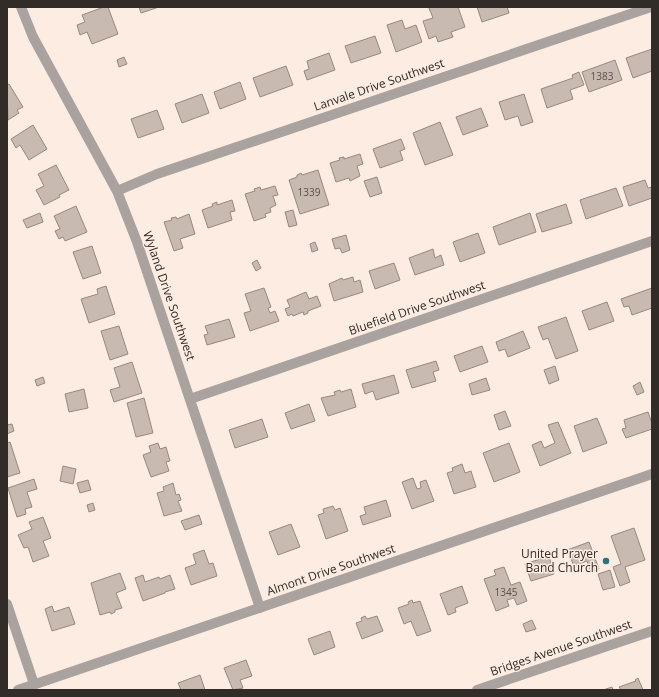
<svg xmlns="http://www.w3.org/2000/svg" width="659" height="697" font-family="'Open Sans',sans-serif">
	<rect width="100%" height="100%" fill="#fcece2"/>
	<path fill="#c8bab0" stroke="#97897f" d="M104,7H108L118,34L92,44L87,32L80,35L77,25L85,22L82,15Z
		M139,7H159L141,13Z
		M431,7H458L465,27L451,32L453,37L438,42L436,36L429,39L423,21L433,18L429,8Z
		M477,7H507L509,13L482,22Z
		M402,20L405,29L416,25L422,42L396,52L387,25Z
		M375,36L381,53L351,63L345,46Z
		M652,49V71L633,78L626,58Z
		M329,53L335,70L307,80L304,71L309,69L307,61Z
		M124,57L127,64L119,67L117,60Z
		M615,60L622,80L589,92L582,72Z
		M286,66L293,85L260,97L253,78Z
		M579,72L584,85L570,90L573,99L547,108L541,89L573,78L572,75Z
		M240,82L246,99L220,109L214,92Z
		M9,84L23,107L17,110L19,113L8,120L7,85Z
		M202,94L209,113L182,123L175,104Z
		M524,94L533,122L521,126L518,116L505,120L499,102Z
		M481,108L488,126L463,135L456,117Z
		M157,110L164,129L138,138L131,119Z
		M440,122L453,155L425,165L413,133Z
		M33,125L47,149L29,160L20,145L16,148L11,139Z
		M401,139L405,149L400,151L403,160L380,168L373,149Z
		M360,154L363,164L357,166L360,176L350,181L349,178L336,182L330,163L340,160L339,158L344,157V159Z
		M56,165L69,190L59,195L60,197L44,205L36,190L44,186L38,174Z
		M318,170L329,205L300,214L289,180L297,177V175L301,173L302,175Z
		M377,177L382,193L370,197L364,181Z
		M645,180L648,188L652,187V198L629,206L623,187Z
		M275,186L278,195L273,196L276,205L270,208L271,212L265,214L266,217L254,221L245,194L255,191L254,189L260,187L261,190Z
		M616,188L623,206L586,219L580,200Z
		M232,200L235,211L230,212L232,220L208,228L202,210L213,206L212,204L217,202V205Z
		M566,204L572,223L542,232L536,214Z
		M76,206L87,232L65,241L63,237L59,239L55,231L60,229L54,216Z
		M293,210L297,225L289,227L285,212Z
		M40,213L43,222L27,228L23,220Z
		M530,213L536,232L499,245L493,227Z
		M189,214L195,234L180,239L183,248L174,251L164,222L172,220L171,218L176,217L177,219Z
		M478,233L485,253L460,262L453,242Z
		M346,235L350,250L342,253L340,248L335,249L332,239Z
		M315,242L318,250L312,252L310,244Z
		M92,246L101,273L83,279L73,252Z
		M433,249L435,258L441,255L444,265L415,275L409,258Z
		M257,260L261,268L256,271L252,263Z
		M394,263L400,280L375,289L369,271Z
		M353,277L354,282L360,280L363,292L334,301L329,284L342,278L343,280Z
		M106,286L115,314L89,323L81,299L98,294L97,289Z
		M264,288L271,307L268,308L270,313L275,311L279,321L250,331L244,313L251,311L245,294Z
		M652,288V308L632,315L629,306L624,307L621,299Z
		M306,292L309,299L317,296L321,306L308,311V313L304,315L303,312L293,316L292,314L288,316L285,309L290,307L287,300Z
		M607,302L614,321L589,330L582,311Z
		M566,317L578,351L556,359L548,338L543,340L538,327Z
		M229,319L235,337L207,345L204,335L208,334L205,326Z
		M119,326L128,354L110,360L101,331Z
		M523,331L530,348L508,357L505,349L499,351L496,342Z
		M482,346L488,362L460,372L454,356Z
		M436,361L439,370L433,372L436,381L412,388L406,370Z
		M132,362L142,393L114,402L110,390L120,387L114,368Z
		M555,366L559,380L549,384L544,370Z
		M394,375L399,393L376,400L373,391L365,394L362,384Z
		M43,377L45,383L37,386L35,380Z
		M486,378L490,390L472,395L469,384Z
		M640,382L644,392L637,395L633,386Z
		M84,389L88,408L69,412L65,394Z
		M351,389L356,407L328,416L321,398L335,395L334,392L340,390L341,392Z
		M144,398L153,433L136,437L127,403Z
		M309,404L315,421L291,429L285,413Z
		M505,411L511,426L499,430L494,415Z
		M648,412L652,423V429L626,438L622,429L626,428L624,420Z
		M597,418L607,443L583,452L574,426Z
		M262,419L268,437L235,448L229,430Z
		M558,422L571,453L540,466L532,445L541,441L544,448L555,443L548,425Z
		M12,424L14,431L7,434V425Z
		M10,442L20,473L7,477V443Z
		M158,443L160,449L166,447L170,461L166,462L169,471L151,477L143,455L151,452L149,446Z
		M509,443L520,472L494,482L483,453Z
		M462,464L465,473L471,471L476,487L454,494L447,473L453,471L452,468Z
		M63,466L76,469L73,484L60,481Z
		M413,478L417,489L421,488L420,482L426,480L434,501L412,509L402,482Z
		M34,479L37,489L27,492L32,507L25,509L26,514L17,517L8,488Z
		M88,480L91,490L80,493L77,483Z
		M173,483L176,495L179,494L181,500L178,501L182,511L164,516L157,493L164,491L163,487Z
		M386,500L391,516L363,525L360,516L366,514L364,507Z
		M93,503L95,510L89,512L87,505Z
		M333,506L335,510L340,508L348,531L326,539L318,515L324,513L323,509Z
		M199,515L202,524L185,530L181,521Z
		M43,517L51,538L43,541L49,556L33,562L28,547L24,548L18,535L32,529L29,522Z
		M291,524L300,547L278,555L269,532Z
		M634,528L645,560L625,567L630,582L620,586L613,567L621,564L611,536Z
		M589,542L599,569L591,572L587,561L574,566L567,550Z
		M204,550L209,564L213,563L217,576L191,585L185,568L196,564L193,554Z
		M549,556L554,574L531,581L525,564Z
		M504,567L511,585L520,582L527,601L517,605L514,598L507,600L509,606L496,611L484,579L496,575L494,570Z
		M610,570L615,587L603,590L598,574Z
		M120,573L126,589L116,593L122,608L115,610V612L111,614L110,612L100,615L91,583Z
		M143,575L145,582L159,577L160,579L170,575L175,589L165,592V593L143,601L135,578Z
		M462,586L468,603L455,608L456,612L448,615L440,594Z
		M412,600L413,603L420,601L431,631L417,636L411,621L404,624L398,608L409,604L408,602Z
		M52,606L54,612L69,607L75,624L52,631L45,609Z
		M365,616L367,619L377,616L383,631L362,639L356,623L362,621L361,618Z
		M532,620L536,629L526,632L523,624Z
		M330,631L335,647L314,655L308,639Z
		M246,660L252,676L240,680L243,688L233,690L224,668Z
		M200,675L205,690H181L178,683Z
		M638,678L643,690H621L619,687L636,681L635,680Z
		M612,687L613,690H603Z"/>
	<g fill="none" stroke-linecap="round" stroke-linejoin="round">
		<path stroke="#a9a29e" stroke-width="10" d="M21,7L33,37L117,191L137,242L260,608
			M117,191L157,174L651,7
			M190,399L652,241
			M7,604L34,684
			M18,690L652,474
			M477,690L652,631"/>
	</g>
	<circle fill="#2b717f" stroke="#fcece2" stroke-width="1.5" cx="606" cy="561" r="4"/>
	<g text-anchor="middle" stroke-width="3" stroke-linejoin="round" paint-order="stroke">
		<g font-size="10" fill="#58504a">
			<text x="602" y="80">1383</text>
			<text x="309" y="196">1339</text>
			<text x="506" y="596">1345</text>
		</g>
		<g font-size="12" fill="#322c28" stroke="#fcece2">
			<text transform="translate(379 85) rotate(-19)" y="4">Lanvale Drive Southwest</text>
			<text transform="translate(169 296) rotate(71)" y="4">Wyland Drive Southwest</text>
			<text transform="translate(417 308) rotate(-19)" y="4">Bluefield Drive Southwest</text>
			<text transform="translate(331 570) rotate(-19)" y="4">Almont Drive Southwest</text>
			<text transform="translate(561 648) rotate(-19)" y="4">Bridges Avenue Southwest</text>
		</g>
		<g font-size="12" fill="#322c28" stroke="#fcece2" text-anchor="end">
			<text x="598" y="558">United Prayer<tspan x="598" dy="14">Band Church</tspan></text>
		</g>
	</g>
	<rect width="659" height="697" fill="none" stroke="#322c28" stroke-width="16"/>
</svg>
